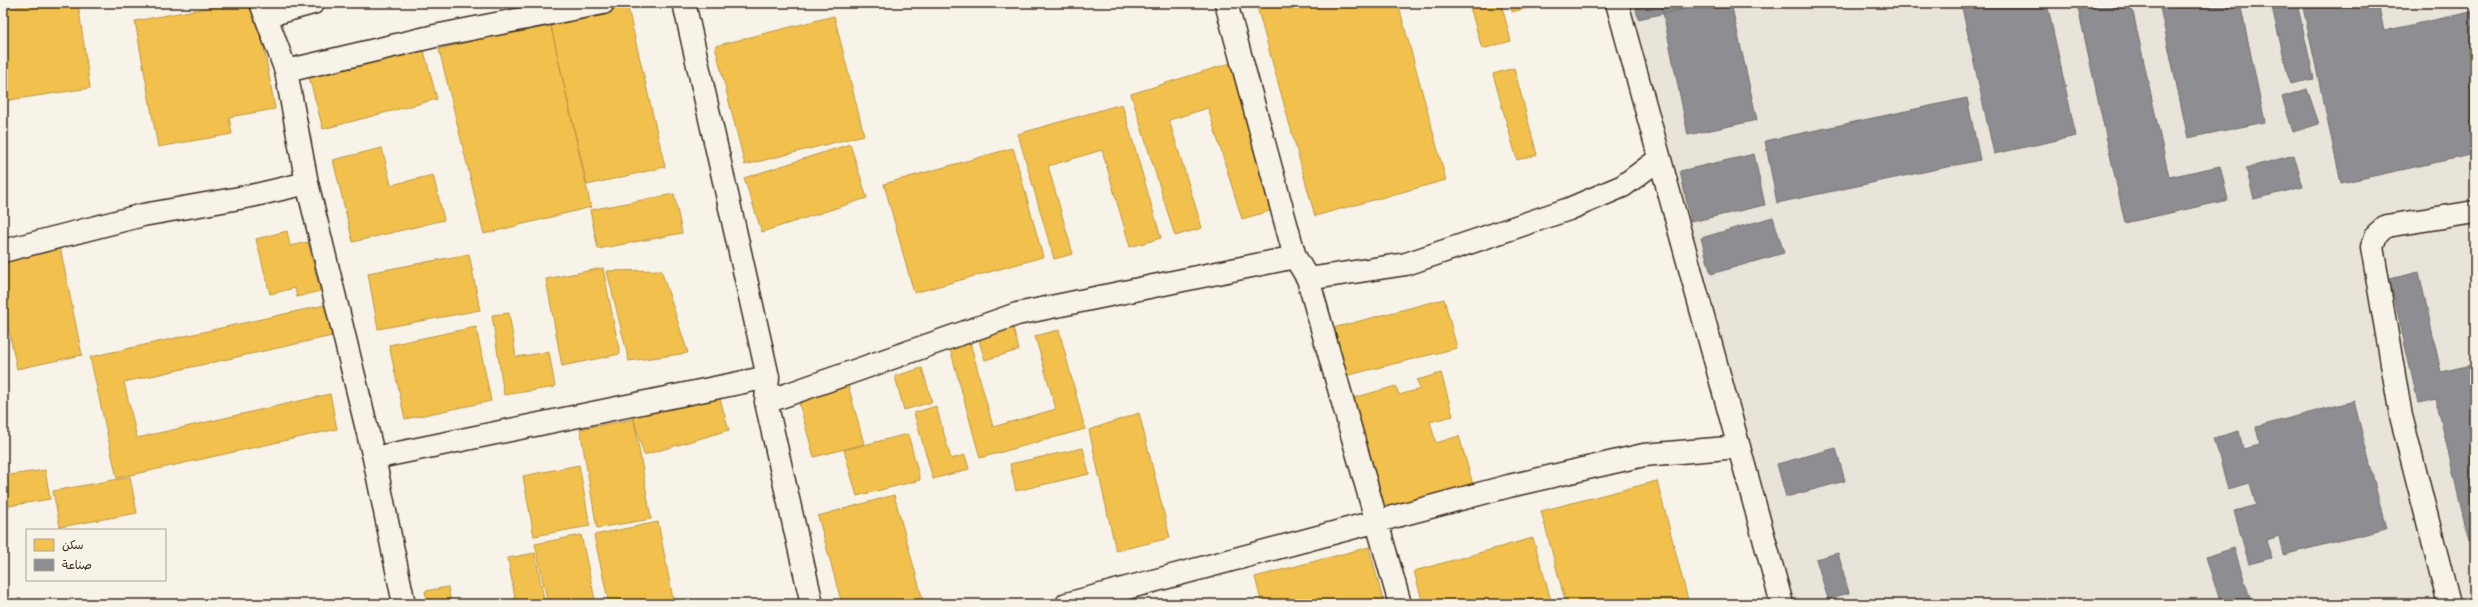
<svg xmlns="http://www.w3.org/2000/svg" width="2478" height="607" font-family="Delius,'Playpen Sans Arabic',sans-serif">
	<rect width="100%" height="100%" fill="#f7f3e8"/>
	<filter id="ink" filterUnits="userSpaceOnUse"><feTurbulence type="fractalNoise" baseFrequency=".025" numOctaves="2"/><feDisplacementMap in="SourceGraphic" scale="8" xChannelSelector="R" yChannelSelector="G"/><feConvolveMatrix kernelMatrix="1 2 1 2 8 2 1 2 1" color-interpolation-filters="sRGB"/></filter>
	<g filter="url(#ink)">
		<path fill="#e9e4d9" d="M1617,3H2475V604H1782Z"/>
		<path fill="#f2c14e" stroke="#bb9440" d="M42,3H78L90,88L3,101V9Z
			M233,3H256L275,109L229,117L232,134L158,147L135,21Z
			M1256,3H1398L1446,180L1315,216Z
			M1469,3H1501L1511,41L1482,49Z
			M1510,3H1546L1512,12Z
			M627,4L665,167L587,185L550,22Z
			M834,16L864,135L745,165L715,46Z
			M550,22L591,207L484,234L439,49Z
			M421,40L437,99L323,129L307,69Z
			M1234,62L1280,208L1242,219L1208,108L1169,120L1202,228L1175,236L1131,94Z
			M1514,68L1537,155L1517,160L1493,74Z
			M1122,104L1161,238L1130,247L1102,150L1048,166L1073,254L1054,259L1018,134Z
			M850,144L867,198L762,232L744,178Z
			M382,148L391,185L433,175L444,220L353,242L333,160Z
			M1013,148L1043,257L914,293L884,184Z
			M674,194L682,233L598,249L590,210Z
			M287,231L290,246L308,242L320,291L297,297L295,288L270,294L256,239Z
			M60,247L82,355L17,369L3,303V259Z
			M469,254L480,310L378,329L368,273Z
			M603,268L620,354L562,366L546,279Z
			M661,270L688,353L629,361L607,271Z
			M1444,299L1457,348L1341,377L1329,329Z
			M325,305L332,336L124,382L137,438L330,394L337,429L117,478L90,357Z
			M509,313L516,357L549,352L555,387L504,395L492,315Z
			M476,327L491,401L405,419L389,345Z
			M1013,327L1019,350L985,360L978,337Z
			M1059,330L1085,429L980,458L950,348L970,342L993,427L1056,409L1035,336Z
			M922,368L932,402L904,410L895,376Z
			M1441,373L1453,416L1430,422L1436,443L1459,436L1474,488L1379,515L1346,400L1396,386L1399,395L1420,389L1417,380Z
			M848,385L864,444L814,457L798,399Z
			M718,392L729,430L644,455L633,417Z
			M936,406L951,459L965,455L969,469L933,479L914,413Z
			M1139,413L1170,538L1116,551L1089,430Z
			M634,419L651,519L597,528L580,429Z
			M908,434L920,480L857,496L844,450Z
			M1083,448L1089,474L1016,491L1010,464Z
			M579,465L590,526L534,536L523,476Z
			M45,470L50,499L3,507V476Z
			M130,477L137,513L60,527L53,491Z
			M1657,481L1689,604H1566L1541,511Z
			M894,495L924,604H842L818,516Z
			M658,522L674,604H609L594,535Z
			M581,535L596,604H548L535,544Z
			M1533,538L1552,604H1423L1414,571Z
			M1369,547L1384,604H1262L1255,577Z
			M535,553L545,604H516L508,558Z
			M448,587L451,604H428L425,591Z"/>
		<path fill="#8d8d92" stroke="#746f6f" d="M1635,3H1713L1638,19Z
			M1661,3H1731L1757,120L1688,135Z
			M1961,3H2047L2076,136L1994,154Z
			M2077,3H2131L2169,177L2220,166L2228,200L2125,223Z
			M2159,3H2240L2265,122L2188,138Z
			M2271,3H2297L2314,79L2290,84Z
			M2302,3H2378L2384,31L2475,11V52L2469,53L2475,79V154L2341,183Z
			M2307,89L2319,124L2293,132L2282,97Z
			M1967,98L1980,160L1777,203L1765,141Z
			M1754,154L1765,205L1691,222L1680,171Z
			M2294,155L2303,187L2254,199L2246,168Z
			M1773,217L1784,253L1711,274L1701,238Z
			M2419,272L2441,372L2475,364V541L2469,542L2436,399L2418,403L2390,279Z
			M2354,401L2386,529L2283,555L2279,536L2267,540L2272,558L2249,564L2234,511L2256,505L2250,483L2228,489L2214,438L2239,431L2243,449L2260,445L2256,427Z
			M1836,448L1845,481L1786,497L1777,464Z
			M2234,548L2252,604H2221L2206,557Z
			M1838,553L1849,593L1828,599L1816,559Z"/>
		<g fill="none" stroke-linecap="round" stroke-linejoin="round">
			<defs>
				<path id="minor" d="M684,3L768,377L766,402L812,604
					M1226,3L1295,257L1308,279L1400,604
					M1617,3L1782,604
					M266,16L313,3
					M286,71L435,36L603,3
					M307,183L374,458L768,377
					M3,251L143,215L251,196L307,183L286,71L261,3
					M1308,279L1406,264L1569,209L1623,186L1659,159
					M766,402L1017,314L1295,257
					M374,458L404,604
					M1067,604L1509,486L1644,455L1739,447
					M2449,604L2401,416L2372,247L2377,234L2386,226L2475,212"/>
			</defs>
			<use href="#minor" stroke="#3b2a1e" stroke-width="25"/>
			<use href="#minor" stroke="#f7f3e8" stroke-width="22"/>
		</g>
	</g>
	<rect width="2478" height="607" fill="none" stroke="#f7f3e8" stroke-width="16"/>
	<rect x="8" y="8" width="2462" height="591" fill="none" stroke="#3b2a1e" stroke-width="1.5" filter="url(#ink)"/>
	<rect x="26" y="529" width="140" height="52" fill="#f7f3e8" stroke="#aca397"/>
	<rect x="34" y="539" width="20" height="12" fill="#f2c14e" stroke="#aca397"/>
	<text x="62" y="549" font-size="12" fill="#3b2a1e">سكن</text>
	<rect x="34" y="559" width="20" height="12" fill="#8d8d92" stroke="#aca397"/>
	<text x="62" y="569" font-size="12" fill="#3b2a1e">صناعة</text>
</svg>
